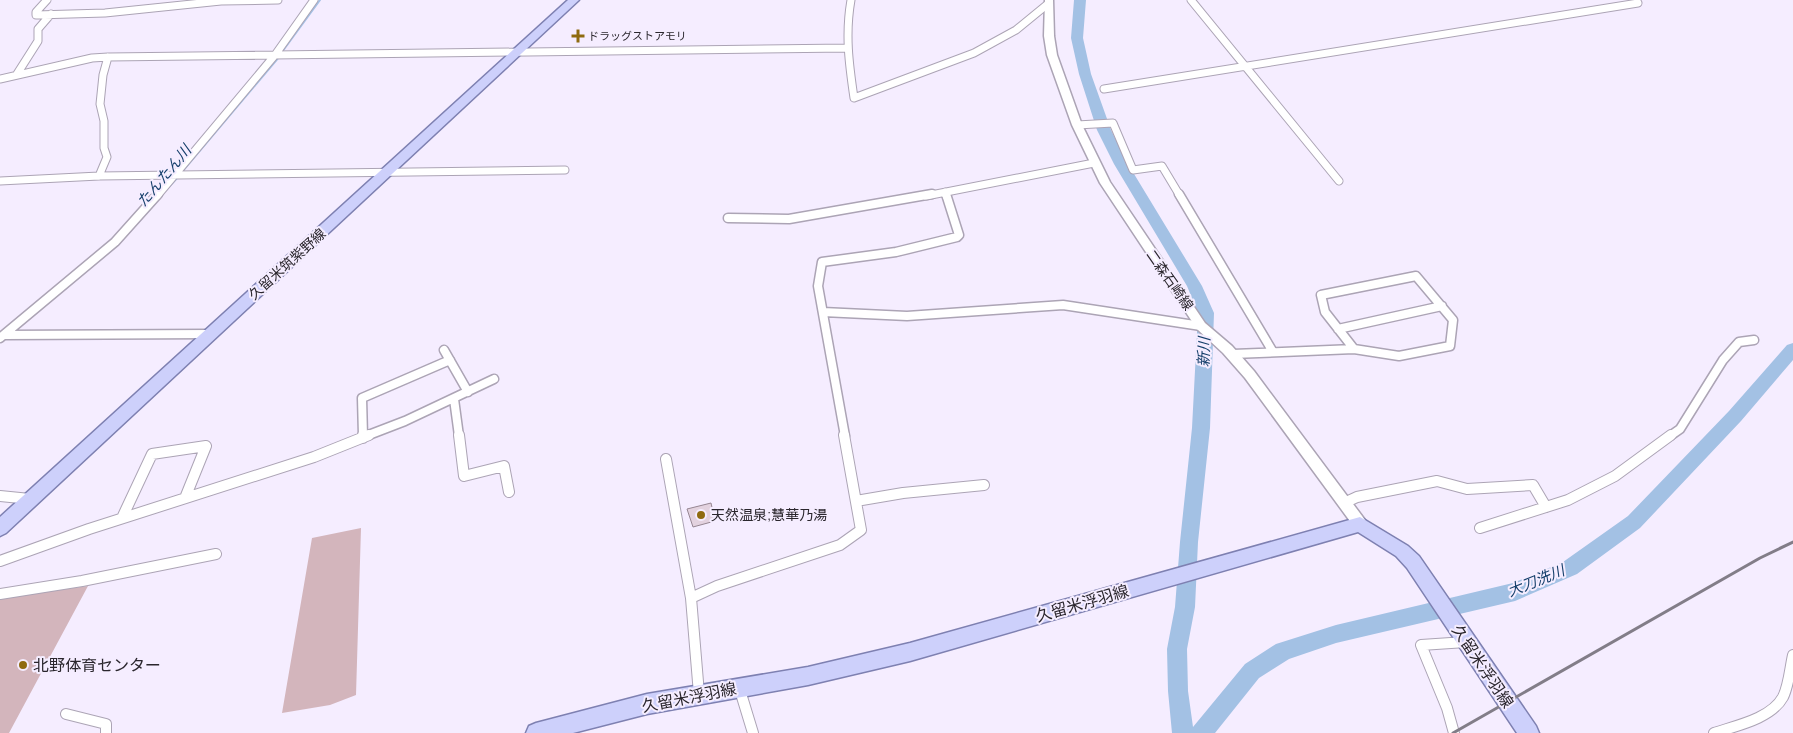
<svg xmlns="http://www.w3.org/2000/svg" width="1793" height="733" font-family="Manrope,'Noto Sans JP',sans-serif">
	<rect width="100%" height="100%" fill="#f5edff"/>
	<path fill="#d3b5bc" d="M361,528L356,695L330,705L282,713L312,538Z
		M88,586L9,733H0V598Z"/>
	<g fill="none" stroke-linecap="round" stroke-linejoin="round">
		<path stroke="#a3c1e4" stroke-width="2" d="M282,52L320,0
			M181,173L279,57
			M166,190L178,177"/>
		<path stroke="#a3c1e4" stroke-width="2.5" d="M128,233L156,202"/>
		<path fill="#a3c1e4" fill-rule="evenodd" d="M1074,0H1086L1083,38L1091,74L1111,130L1128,164L1202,286L1214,313L1210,428L1198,542L1195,607L1187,649L1188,691L1193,727L1245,664L1276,644L1336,625L1513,583L1563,562L1628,516L1729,411L1787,345L1793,343V360L1741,421L1640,528L1577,574L1515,601L1336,643L1289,659L1259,678L1215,733H1172L1168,691L1167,649L1175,607L1180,542L1192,428L1198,313L1187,286L1114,164L1097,130L1079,74L1071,38Z"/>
	</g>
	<path fill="#e3d2df" stroke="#968692" d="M711,503L715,521L693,527L687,509Z"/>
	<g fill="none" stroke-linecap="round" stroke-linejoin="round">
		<defs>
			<path id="minor-far2" d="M47,0L36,12V15L105,13L221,1L278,0
				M851,0C845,34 849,64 854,98L974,53L1016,30L1049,3
				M1191,0L1339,181
				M17,74L38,41V29L51,14
				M0,79L92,58L108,57L847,48
				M1104,89L1638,3
				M1077,125L1113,123L1133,170L1162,166L1180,196
				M99,176L107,157L104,148V121L100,104L103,75L108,57
				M0,181L99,176L565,170
				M945,192L946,196
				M157,196L275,55L314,0
				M926,196L1094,163"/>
			<path id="minor-far1" d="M1179,194L1273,352
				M728,218L789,219L932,194
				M1416,276L1453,320L1450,346L1399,356L1354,349L1325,312L1321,295Z
				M823,312L907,316L1063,305L1201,326
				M1338,329L1442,306
				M4,335L211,334
				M0,338L115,242L158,194
				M444,350L468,392
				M1233,354L1354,349
				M454,399L459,436
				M363,436L362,398L450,360
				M366,436L405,421L494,379
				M845,436L818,286L822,262L896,252L957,237L959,235L946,194
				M1670,436L1680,429L1723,360L1739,342L1754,340"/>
			<path id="minor" d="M363,435V438
				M459,435L464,476L504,466L509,492
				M666,459L691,598L699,694
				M0,496L30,499
				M856,501L903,493L984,485
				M1344,503L1357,497L1437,481L1467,489L1533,485L1546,507
				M122,518L152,454L206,446L185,498
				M1480,528L1568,500L1615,476L1671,435
				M0,561L89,529L314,457L369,435
				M0,594L82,581L216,554
				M691,598L717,586L840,545L861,530L844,435
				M739,687L753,733
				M66,714L106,724V733
				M1454,733L1447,708L1421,645L1466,642
				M1714,733C1735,726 1771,719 1783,697C1789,685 1790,668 1793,655"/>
			<path id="secondary" d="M1045,0H1053L1054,36L1057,55L1082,125L1110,182L1205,323L1232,346L1254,371L1365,520L1367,524L1365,528L1360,530L1355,528L1245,378L1223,353L1197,329L1100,183L1072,125L1047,55L1044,36Z"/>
			<path id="primary" d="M568,0H579L6,533L0,536V517Z
				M1360,517L1408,546L1419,556L1536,726L1539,733H1517L1407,568L1396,556L1358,532L910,661L808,685L647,714L573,733H526L529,726L536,723L647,694L808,667L910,643Z"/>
		</defs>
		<use href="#minor-far2" stroke="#aca4b5" stroke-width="9"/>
		<use href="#minor-far1" stroke="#aca4b5" stroke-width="11"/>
		<use href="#minor" stroke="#aca4b5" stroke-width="12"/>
		<use href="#secondary" stroke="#aca4b5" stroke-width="3"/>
		<use href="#primary" stroke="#7e80b1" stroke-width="3"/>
		<use href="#minor-far2" stroke="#fff" stroke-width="7"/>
		<use href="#minor-far1" stroke="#fff" stroke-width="8"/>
		<use href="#minor" stroke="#fff" stroke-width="10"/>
		<use href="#secondary" fill="#fff" fill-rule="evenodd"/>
		<use href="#primary" fill="#cdd0fb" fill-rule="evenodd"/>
		<path stroke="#827d88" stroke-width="3" d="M1453,733L1760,558L1793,542"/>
	</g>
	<g fill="#8f6b10" stroke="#f5edff" stroke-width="2">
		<path d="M575.5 28.5h5v5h5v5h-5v5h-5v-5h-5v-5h5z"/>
		<circle cx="701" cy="515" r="5"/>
		<circle cx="23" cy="665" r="5"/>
	</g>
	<g text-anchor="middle" stroke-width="4" stroke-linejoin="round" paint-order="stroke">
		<g font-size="11" fill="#2a262d" stroke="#f5edff" text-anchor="start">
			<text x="588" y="40">ドラッグストアモリ</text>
		</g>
		<g font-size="14" fill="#2a262d" stroke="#f5edff">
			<text transform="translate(287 264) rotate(-42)" y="5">久留米筑紫野線</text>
			<text transform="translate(1170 280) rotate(55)" y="5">二森石崎線</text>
		</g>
		<g font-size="14" fill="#2a262d" stroke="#f5edff" text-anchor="start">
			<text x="711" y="520">天然温泉;慧華乃湯</text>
		</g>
		<g font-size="15" font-style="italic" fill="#153f6b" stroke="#f5edff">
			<text transform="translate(164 176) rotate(-50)" y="5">たんたん川</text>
			<text transform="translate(1204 352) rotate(-88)" y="5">新川</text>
			<text transform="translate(1536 581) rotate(-22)" y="5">大刀洗川</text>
		</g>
		<g font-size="16" fill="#2a262d" stroke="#f5edff">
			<text transform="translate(1082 603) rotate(-16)" y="6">久留米浮羽線</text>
			<text transform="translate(1483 666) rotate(56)" y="6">久留米浮羽線</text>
			<text transform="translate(689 697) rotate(-11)" y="6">久留米浮羽線</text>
		</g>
		<g font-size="16" fill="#2a262d" stroke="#f5edff" text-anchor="start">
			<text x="33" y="671">北野体育センター</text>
		</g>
	</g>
</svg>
